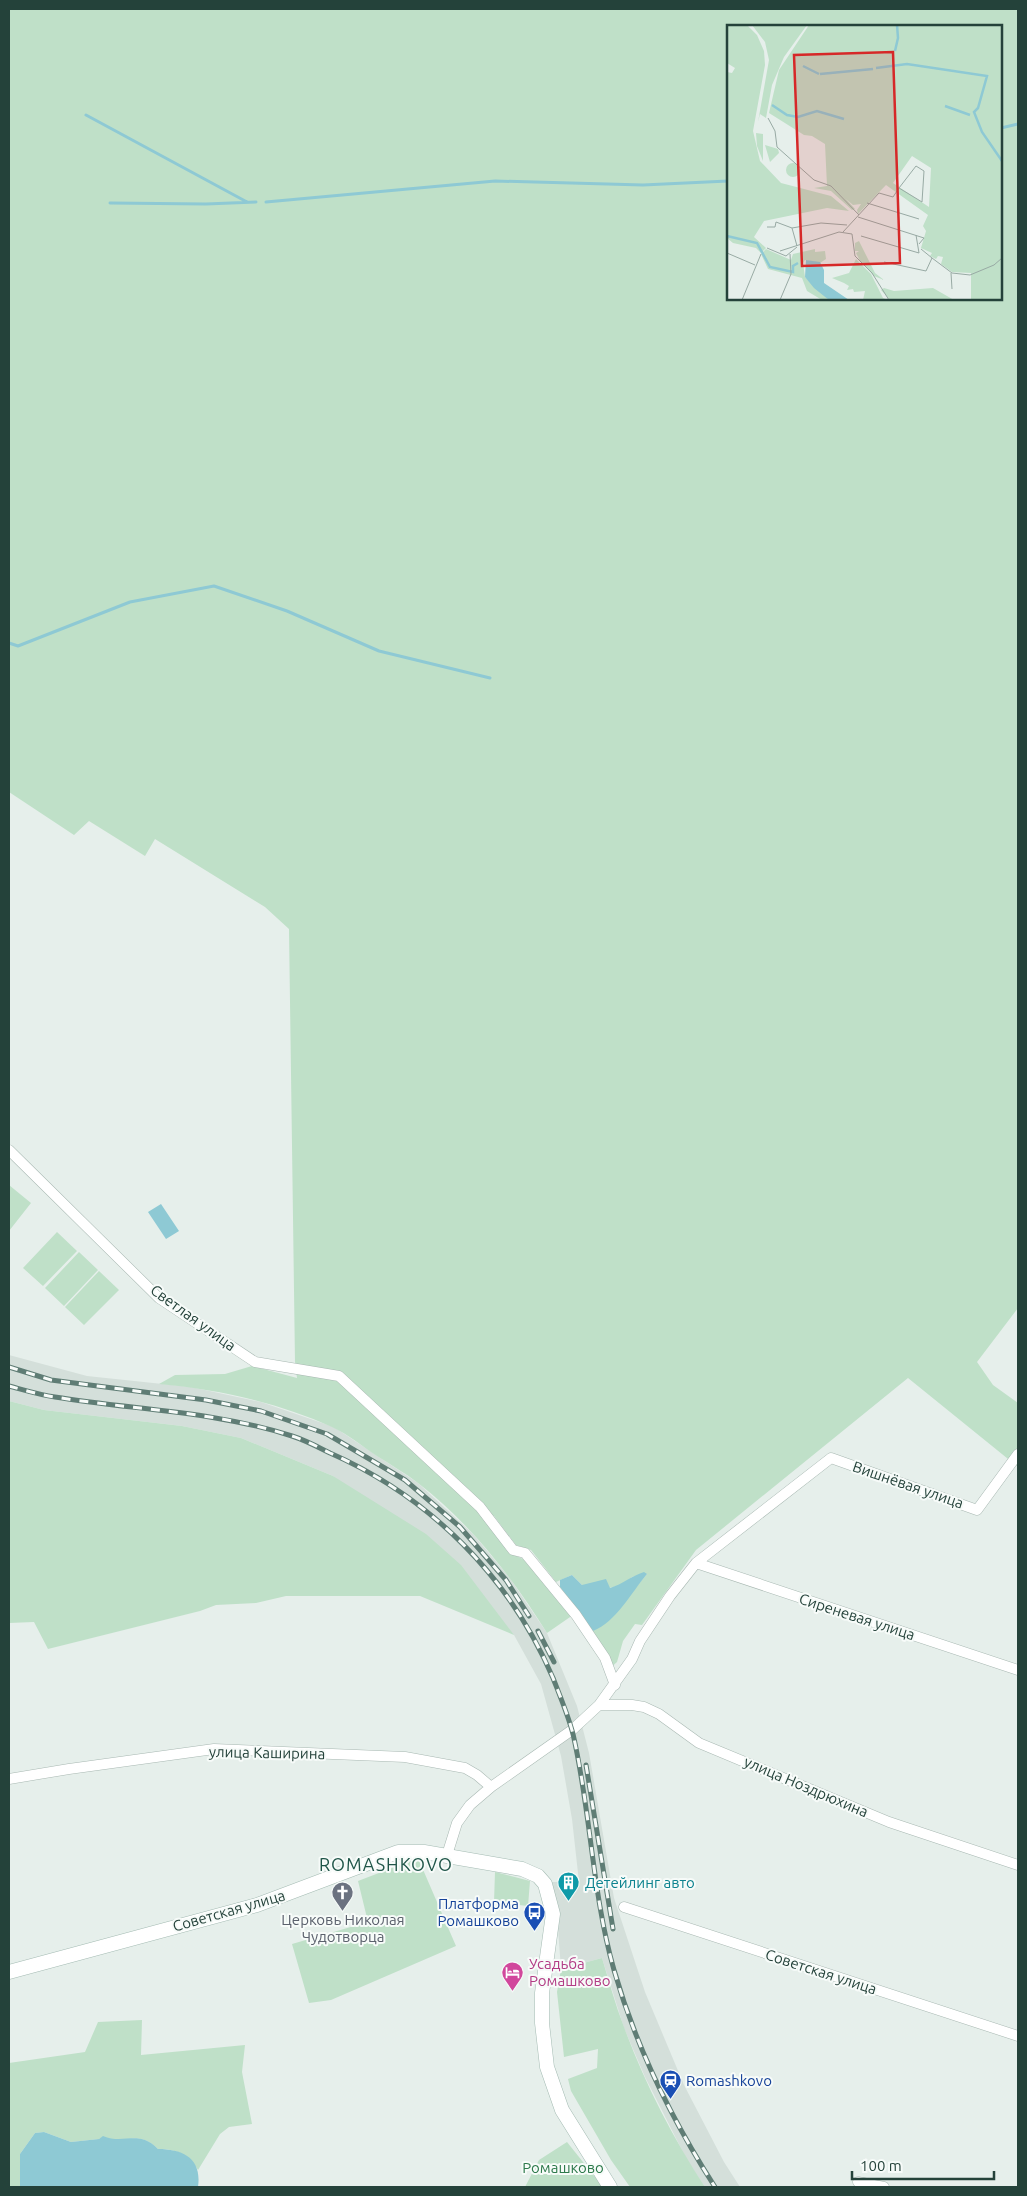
<svg xmlns="http://www.w3.org/2000/svg" width="1027" height="2196" font-family="Ubuntu,sans-serif">
	<rect width="100%" height="100%" fill="#e6efeb"/>
	<path fill="#d4dfda" d="M9,1355L87,1376L191,1387L261,1402L334,1427L418,1483L473,1534L509,1577L547,1633L577,1706L589,1753L614,1898L645,1992L684,2085L724,2162L740,2187H705L688,2162L645,2077L624,2028L602,1958L561,1969L558,1929L549,1882H579L572,1819L561,1756L541,1684L514,1635L333,1476L241,1438L182,1426L44,1410L9,1401Z"/>
	<path fill="#bfe0c8" fill-rule="evenodd" d="M9,9H1018V1308L977,1362L993,1385L1018,1403V1467L908,1378L696,1550L642,1625L635,1624L623,1641L617,1662L608,1670L593,1631L631,1593L647,1574L632,1577L622,1585L609,1588L582,1585L572,1575L556,1582L531,1550L516,1545L494,1516L481,1514L510,1553L523,1559L573,1615L547,1633C513,1578 470,1523 418,1483C405,1473 391,1465 377,1456C363,1447 348,1434 332,1427C279,1403 217,1389 159,1384L175,1375L225,1374L252,1366L297,1378L295,1362L289,929L265,907L155,839L145,856L89,821L74,835L9,792ZM728,26H1001V299H728Z
		M9,1185L31,1203L9,1231Z
		M57,1232L77,1251L43,1286L23,1268Z
		M79,1252L98,1270L64,1306L45,1288Z
		M99,1271L119,1290L84,1325L65,1307Z
		M9,1401L44,1410L182,1426L241,1438L333,1476L426,1534L461,1565L514,1635L420,1596H286L256,1603L216,1605L200,1611L48,1649L34,1622L9,1623Z
		M418,1858L456,1946L331,2000L309,2003L292,1944L368,1922L358,1881Z
		M495,1872L530,1881L528,1906L494,1902Z
		M602,1958C609,1981 615,2004 624,2027C644,2082 673,2138 705,2187H630L611,2160L571,2091L568,2079L597,2068L598,2049L564,2057L557,1992L561,1969Z
		M142,2020L141,2055L245,2045L242,2072L252,2124L229,2127L220,2134L198,2170C189,2154 176,2149 158,2149C139,2129 124,2145 103,2137L99,2139L71,2142L44,2132L35,2133L20,2154V2187H9V2063L85,2052L98,2022Z
		M567,2142L603,2187H525L539,2160Z"/>
	<path fill="#8ec9d4" d="M161,1204L179,1231L166,1239L148,1212Z
		M644,1572L647,1574C631,1593 616,1622 593,1631L560,1587V1580L572,1575L582,1585L606,1579L610,1588C623,1584 631,1576 644,1572Z
		M44,2132L71,2142L99,2139L103,2136C124,2145 139,2129 158,2149C184,2149 202,2159 198,2187H20V2154L35,2133Z"/>
	<g fill="none" stroke-linecap="round" stroke-linejoin="round">
		<path stroke="#8ec9d4" stroke-width="3" d="M86,115L247,202
			M1001,128L1018,124
			M266,202L495,181L643,185L728,181
			M110,203L206,204L256,202
			M9,643L18,646L130,602L214,586L287,611L379,651L490,678"/>
		<defs>
			<path id="street" d="M9,1150L159,1298L255,1362L339,1376L480,1507L513,1550L525,1553L576,1615L605,1658L615,1685
				M696,1563L1018,1670
				M599,1705H632L644,1707L659,1714L699,1743L889,1822L1018,1865
				M9,1779L69,1769L214,1749L405,1757L465,1768L477,1775L491,1787
				M447,1855L457,1823L470,1805L491,1787L572,1730L599,1705L632,1659L640,1641L670,1596L696,1563L831,1458L977,1510L1018,1454
				M624,1907L1018,2036
				M858,2182L884,2187"/>
			<path id="secondary" d="M9,1972L257,1905L398,1852H424L522,1869L538,1876L545,1884L553,1914L542,1993V2023L547,2067L562,2110L610,2187"/>
		</defs>
		<use href="#street" stroke="#a8b8b2" stroke-width="11"/>
		<use href="#secondary" stroke="#a4bbb3" stroke-width="15"/>
		<use href="#street" stroke="#fff" stroke-width="10"/>
		<use href="#secondary" stroke="#fff" stroke-width="14"/>
		<defs>
			<path id="rail" d="M9,1367L51,1380L206,1400L261,1411L327,1434L405,1480L460,1527L506,1580L529,1616
				M9,1386C24,1390 40,1395 55,1397C134,1410 215,1411 292,1436C305,1440 318,1447 330,1453C430,1497 510,1577 553,1678C560,1696 568,1715 573,1734C591,1812 592,1893 614,1970C636,2047 672,2120 715,2187
				M538,1631L554,1662
				M586,1765L613,1929"/>
		</defs>
		<use href="#rail" stroke="#5f7d75" stroke-width="5"/>
		<use href="#rail" stroke="#f7fbf9" stroke-width="3" stroke-dasharray="9" stroke-linecap="butt"/>
	</g>
	<defs>
		<symbol id="building-pin" viewBox="-11 -11 22 30"><path d="M0 17L-7.5 6A9.5 9.5 0 1 1 7.5 6Z" fill="#0f9aa8" stroke="#f7fbf9"/><path d="M-4-6H4V6H1V3H-1V6H-4ZM-2.5-4.3h1.7v1.8h-1.7ZM.8-4.3h1.7v1.8H.8ZM-2.5-1h1.7V.8h-1.7ZM.8-1h1.7V.8H.8Z" fill="#fff"/></symbol>
		<symbol id="church-pin" viewBox="-11 -11 22 30"><path d="M0 17L-7.5 6A9.5 9.5 0 1 1 7.5 6Z" fill="#6b7280" stroke="#f7fbf9"/><path d="M-1.2-6h2.4v3.5h3.3v2.4h-3.3V6h-2.4V-.1h-3.3v-2.4h3.3Z" fill="#fff"/></symbol>
		<symbol id="bus-pin" viewBox="-11 -11 22 30"><path d="M0 17L-7.5 6A9.5 9.5 0 1 1 7.5 6Z" fill="#1a4fb4" stroke="#f7fbf9"/><path d="M-5-6H5V4H4V6H2V4H-2V6H-4V4H-5ZM-3.5-4V0h7V-4ZM-3.5 1.2v1.5H-2V1.2ZM2 1.2v1.5H3.5V1.2Z" fill="#fff"/></symbol>
		<symbol id="hotel-pin" viewBox="-11 -11 22 30"><path d="M0 17L-7.5 6A9.5 9.5 0 1 1 7.5 6Z" fill="#d1479c" stroke="#f7fbf9"/><path d="M-6-4.5h1.5V1H6V5H4.5V3h-9V5H-6ZM-4 0a1.8 1.8 0 1 1 3.6 0ZM.5 0V-2.5h3Q6-2.5 6 0Z" fill="#fff"/></symbol>
		<symbol id="station-pin" viewBox="-11 -11 22 30"><path d="M0 17L-7.5 6A9.5 9.5 0 1 1 7.5 6Z" fill="#1a4fb4" stroke="#f7fbf9"/><path d="M-3-6H3Q5-6 5-4V2Q5 4 3 4L4.5 6H3L1.5 4h-3L-3 6H-4.5L-3 4Q-5 4-5 2V-4Q-5-6-3-6ZM-3.5-4v3h7v-3ZM-3.5 1v1.5H-2V1ZM2 1v1.5H3.5V1Z" fill="#fff"/></symbol>
	</defs>
	<g fill-rule="evenodd">
		<use href="#building-pin" x="556" y="1870" width="25" height="34"/>
		<use href="#church-pin" x="330" y="1880" width="25" height="34"/>
		<use href="#bus-pin" x="522" y="1900" width="25" height="34"/>
		<use href="#hotel-pin" x="500" y="1960" width="25" height="34"/>
		<use href="#station-pin" x="658" y="2068" width="25" height="34"/>
	</g>
	<g text-anchor="middle" stroke-width="4" stroke-linejoin="round" paint-order="stroke">
		<g font-size="15" fill="#24423a" stroke="#f7fbf9">
			<text transform="translate(193 1318) rotate(36)" y="5">Светлая улица</text>
			<text transform="translate(908 1485) rotate(19)" y="5">Вишнёвая улица</text>
			<text transform="translate(857 1617) rotate(18)" y="5">Сиреневая улица</text>
			<text transform="translate(267 1753) rotate(1)" y="5">улица Каширина</text>
			<text transform="translate(806 1787) rotate(23)" y="5">улица Ноздрюхина</text>
			<text transform="translate(229 1911) rotate(-16)" y="5">Советская улица</text>
			<text transform="translate(821 1972) rotate(18)" y="5">Советская улица</text>
		</g>
		<g font-size="15" fill="#0d838f" stroke="#f7fbf9" text-anchor="start">
			<text x="585" y="1888">Детейлинг авто</text>
		</g>
		<g font-size="15" fill="#164399" stroke="#f7fbf9" text-anchor="end">
			<text x="519" y="1909">Платформа<tspan x="519" dy="17">Ромашково</tspan></text>
			<text x="686" y="2086" text-anchor="start">Romashkovo</text>
		</g>
		<g font-size="15" fill="#5b616d" stroke="#f7fbf9">
			<text x="343" y="1925">Церковь Николая<tspan x="343" dy="17">Чудотворца</tspan></text>
		</g>
		<g font-size="15" fill="#b23c85" stroke="#f7fbf9" text-anchor="start">
			<text x="529" y="1969">Усадьба<tspan x="529" dy="17">Ромашково</tspan></text>
		</g>
		<g font-size="15" fill="#2d7a4b" stroke="#f7fbf9">
			<text x="563" y="2173">Ромашково</text>
		</g>
		<g font-size="18" letter-spacing="1" fill="#1f5548" stroke="#f7fbf9">
			<text x="386" y="1871">ROMASHKOVO</text>
		</g>
	</g>
	<g transform="translate(727 25)">
		<rect width="275" height="275" fill="#e6efeb"/>
		<path d="M0,0L21,1L30,10L37,26L38,40L26,106L33,136L54,158L104,171L122,186L100,183L37,196L27,212L39,223L34,228L29,223L6,218L0,213V47L5,48L8,43L0,38ZM25,0H80L57,32L45,60L39,93L33,89L31,97L42,35L38,17ZM82,0H275V275H244V248L225,247L214,239L216,232L211,231L209,234L203,231L205,228L194,223L199,206L196,201L201,190L159,160L131,189L130,185L134,179L126,180L119,174L128,184L125,185L104,166L87,163L100,161L98,119L85,111L77,110L42,88L52,45ZM185,131L204,143L202,182L166,158ZM29,108L36,109V136L30,121ZM38,120L51,124L52,128L43,137ZM59 145a7 7 0 1 1 14 0a7 7 0 1 1-14 0ZM132,216L148,248L157,255L147,251L133,236L129,228L132,226H128V218ZM39,224L64,235L66,229L88,224V227L98,226L99,234L93,238L78,235L76,238L78,252L102,275H95L80,266L75,253L41,244L34,229ZM129,234L144,249L156,273L161,275H136L138,266L127,267L126,264L120,265L122,261L117,258L105,253L122,248ZM157,263L167,266L206,263L227,275H163L154,265Z" fill="#bfe0c8" fill-rule="evenodd"/>
		<path d="M79,235L93,237L97,245V258L122,275H102L87,263L78,252Z" fill="#8ec9d4"/>
		<path fill="none" stroke="#8ec9d4" stroke-width="2.5" d="M168,26L171,13L170,0M76,41L92,49M149,43L180,39L260,51L251,83L247,87L255,107L275,136M93,49L146,44M45,80L60,90L71,92L90,86L117,94M218,81L243,90M0,211L30,218L43,242L66,247V241L71,238"/>
		<path fill="none" stroke="#98aaa4" stroke-width="1" d="M41,93L48,106L50,122L87,155L104,161L132,190M140,178L192,194M131,192L197,213L192,219M40,202H48L49,197L65,203L94,198L120,200M65,203L70,221M116,207L152,168L166,172L172,163L189,141L197,146L195,177L172,163M134,211L192,228L189,210M40,223L59,231L70,222M53,226L112,207L125,209L128,231L145,248L162,275M0,228L28,240M205,233L225,248L243,250L267,240L275,233M157,237L199,246L205,233L194,224M224,248L225,264M15,275L34,229M53,275L64,249L63,229"/>
		<path fill="#d62828" fill-opacity="0.15" stroke="#d62828" stroke-width="2.5" d="M166,27L173,238L75,241L67,30Z"/>
		<rect width="275" height="275" fill="none" stroke="#24423a" stroke-width="2.5"/>
	</g>
	<rect width="1027" height="2196" fill="none" stroke="#24423a" stroke-width="20"/>
	<path d="M852 2171v8h142v-8" fill="none" stroke="#24423a" stroke-width="2.5"/>
	<text x="860" y="2171" font-size="15" fill="#24423a" stroke="#f7fbf9" stroke-width="4" paint-order="stroke">100 m</text>
</svg>
